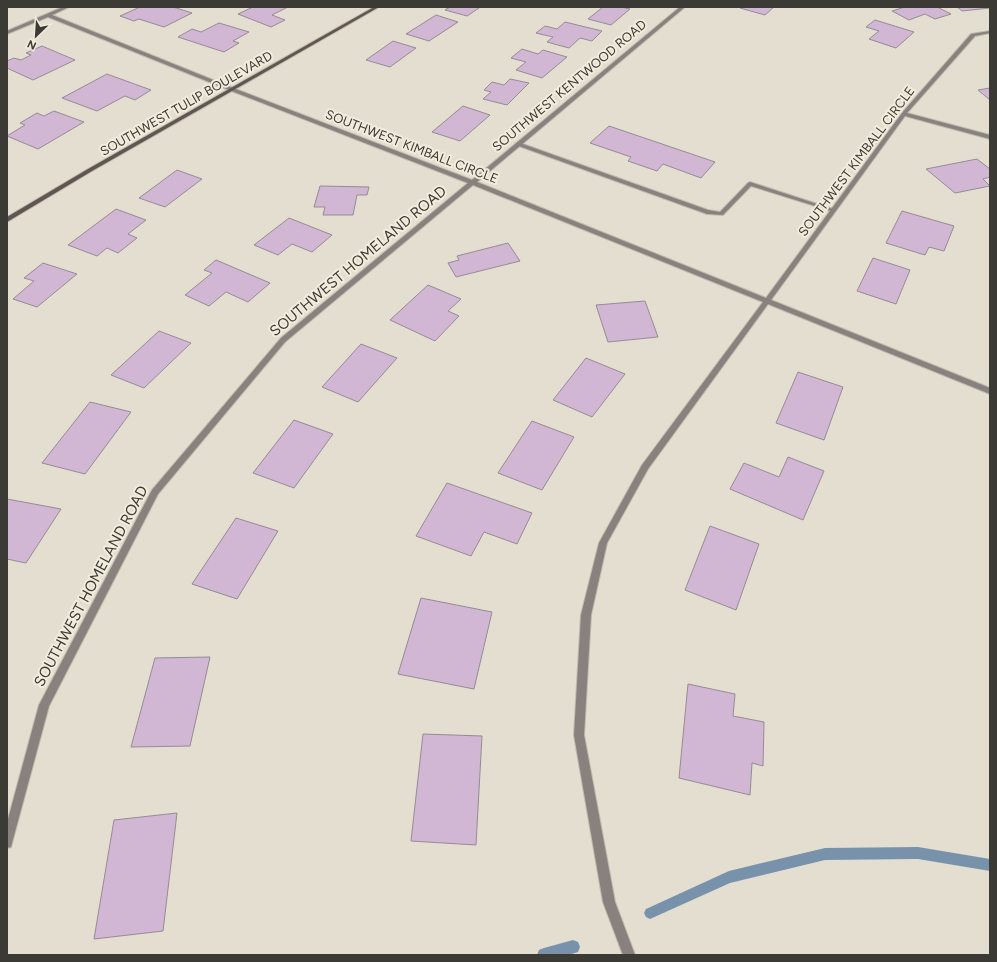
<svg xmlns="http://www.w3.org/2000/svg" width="997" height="962" font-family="Figtree,sans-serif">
	<rect width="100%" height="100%" fill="#e3decf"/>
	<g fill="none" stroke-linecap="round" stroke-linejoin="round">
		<path fill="#7992ac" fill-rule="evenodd" d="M918,847L990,859V871L918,859L825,860L730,883L650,919L646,917L644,913L646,909L729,871L825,848Z
			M573,940L578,942L580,947L578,952C565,957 551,955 537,955L539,950L544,948Z"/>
	</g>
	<path fill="#d1b7d3" stroke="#958b96" d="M140,7H173L192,13L164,27L139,19L134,21L120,16Z
		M253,7H288L272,15L285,20L271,27L238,14Z
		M450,7H477L479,8L467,16L445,10Z
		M603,7H621L630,9L611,25L588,19Z
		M741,7H774L765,15L740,8Z
		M905,7H937L951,14L935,19L925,14L909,20L892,11Z
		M957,7H990V8L962,11Z
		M436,15L458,22L429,41L406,34Z
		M875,20L914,32L896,48L869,39L879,31L866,27Z
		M565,22L602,31L592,41L580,38L569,48L547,42L553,37L536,33L545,26L557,29Z
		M219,23L249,32L233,41L239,43L224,52L178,37L192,29L201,32Z
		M393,41L416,48L390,67L366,60Z
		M42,46L75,60L33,80L7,68V61L14,58L21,60L31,55L26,53Z
		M522,49L538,54L543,50L567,57L542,78L516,70L526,62L511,58Z
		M107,74L151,90L135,100L125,96L97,111L62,98Z
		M510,79L529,83L507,105L483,99L491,92L484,90L492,82L504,85Z
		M990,88V100L978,90Z
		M463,106L490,115L460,141L432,132Z
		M54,111L84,122L38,149L7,136L25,125L20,123L37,113L44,116Z
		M609,126L715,162L701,178L663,164L657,171L628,161L631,157L590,143Z
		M977,159L990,169V177L983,179L990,186L955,193L926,169Z
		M177,170L202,179L165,207L139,198Z
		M320,186L369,187L367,195H357L353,215H323L325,207H314Z
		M116,209L146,220L128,234L137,238L118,253L107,248L97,256L68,245Z
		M902,211L954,226L944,251L929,247L925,255L886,243Z
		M289,218L332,235L312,252L292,244L278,255L254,245Z
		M508,243L520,261L456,277L448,263L459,260L457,256Z
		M873,258L910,270L896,304L857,291Z
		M216,260L270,283L248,302L226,292L209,306L185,295L212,273L204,270Z
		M43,263L77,274L37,307L13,299L34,281L24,278Z
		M428,285L461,299L448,311L459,316L435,341L390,320Z
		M645,301L658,337L608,342L596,305Z
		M159,331L191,343L144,388L111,375Z
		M361,344L397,358L358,402L322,387Z
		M586,358L625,374L592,417L553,400Z
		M798,372L843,387L824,440L776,423Z
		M90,402L131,412L85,474L42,463Z
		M294,420L333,434L294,488L253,473Z
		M532,421L574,437L542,490L498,473Z
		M788,457L824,471L803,520L730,489L744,463L779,477Z
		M447,483L532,513L517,544L484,532L471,556L416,536Z
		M7,499L61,509L26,563L7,559Z
		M236,518L278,531L237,599L192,584Z
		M710,526L759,544L736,610L685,590Z
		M421,598L492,612L474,689L398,674Z
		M210,657L190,746L131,747L155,658Z
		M688,684L735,694L733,716L764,722L763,766L752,763L750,795L679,778Z
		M423,734L482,736L476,845L411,841Z
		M177,813L163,931L94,939L114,820Z"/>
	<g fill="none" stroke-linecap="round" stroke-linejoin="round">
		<defs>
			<path id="lane" d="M516,143H520L708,210L720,212L748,183L750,182L836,210L835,211H831L751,186L723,215L707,214L516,145Z"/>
			<path id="street" d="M63,7H69L52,15L233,88L472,180L680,7H685L477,182L766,298L902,113L971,34L990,31V33L975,36L907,113L990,135V139L905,116L771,300L990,388V394L768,304L648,469L607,543L591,615L584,735L615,902L635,955H623L603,902L574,735L581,615L599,543L642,465L763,302L473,185L285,342L158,494L49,706L12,843L11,847L7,848V823L39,705L152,490L281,338L468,183L229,90L48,17L7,34V31Z"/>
			<path id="secondary" d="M374,7H379L92,171L7,222V217L88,169Z"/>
		</defs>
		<use href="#lane" stroke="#bebaad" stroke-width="2"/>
		<use href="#street" stroke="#bebaad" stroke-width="2"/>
		<use href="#secondary" stroke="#bebaad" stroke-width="2"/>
		<use href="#lane" fill="#88817e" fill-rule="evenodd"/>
		<use href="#street" fill="#88817e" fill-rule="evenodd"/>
		<use href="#secondary" fill="#5f5651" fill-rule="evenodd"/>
	</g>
	<g text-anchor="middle" stroke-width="4" stroke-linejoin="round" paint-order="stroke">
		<g font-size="13" fill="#3c3a34" stroke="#f1ecdc">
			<text transform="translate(569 85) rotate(-40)" y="5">SOUTHWEST KENTWOOD ROAD</text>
			<text transform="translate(186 103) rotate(-30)" y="5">SOUTHWEST TULIP BOULEVARD</text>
			<text transform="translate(412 146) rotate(21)" y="5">SOUTHWEST KIMBALL CIRCLE</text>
			<text transform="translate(856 161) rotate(-53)" y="5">SOUTHWEST KIMBALL CIRCLE</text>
		</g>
		<g font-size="15" fill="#3c3a34" stroke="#f1ecdc">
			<text transform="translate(358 261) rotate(-40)" y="5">SOUTHWEST HOMELAND ROAD</text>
			<text transform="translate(91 586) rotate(-62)" y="5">SOUTHWEST HOMELAND ROAD</text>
		</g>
	</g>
	<rect width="997" height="962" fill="none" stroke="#3c3a34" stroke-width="16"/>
	<g transform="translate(36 36) rotate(205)" stroke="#f1ecdc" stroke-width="3" paint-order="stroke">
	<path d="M0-3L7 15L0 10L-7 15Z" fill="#3c3a34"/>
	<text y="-6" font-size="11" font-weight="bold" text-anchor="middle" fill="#3c3a34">N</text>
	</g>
</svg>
